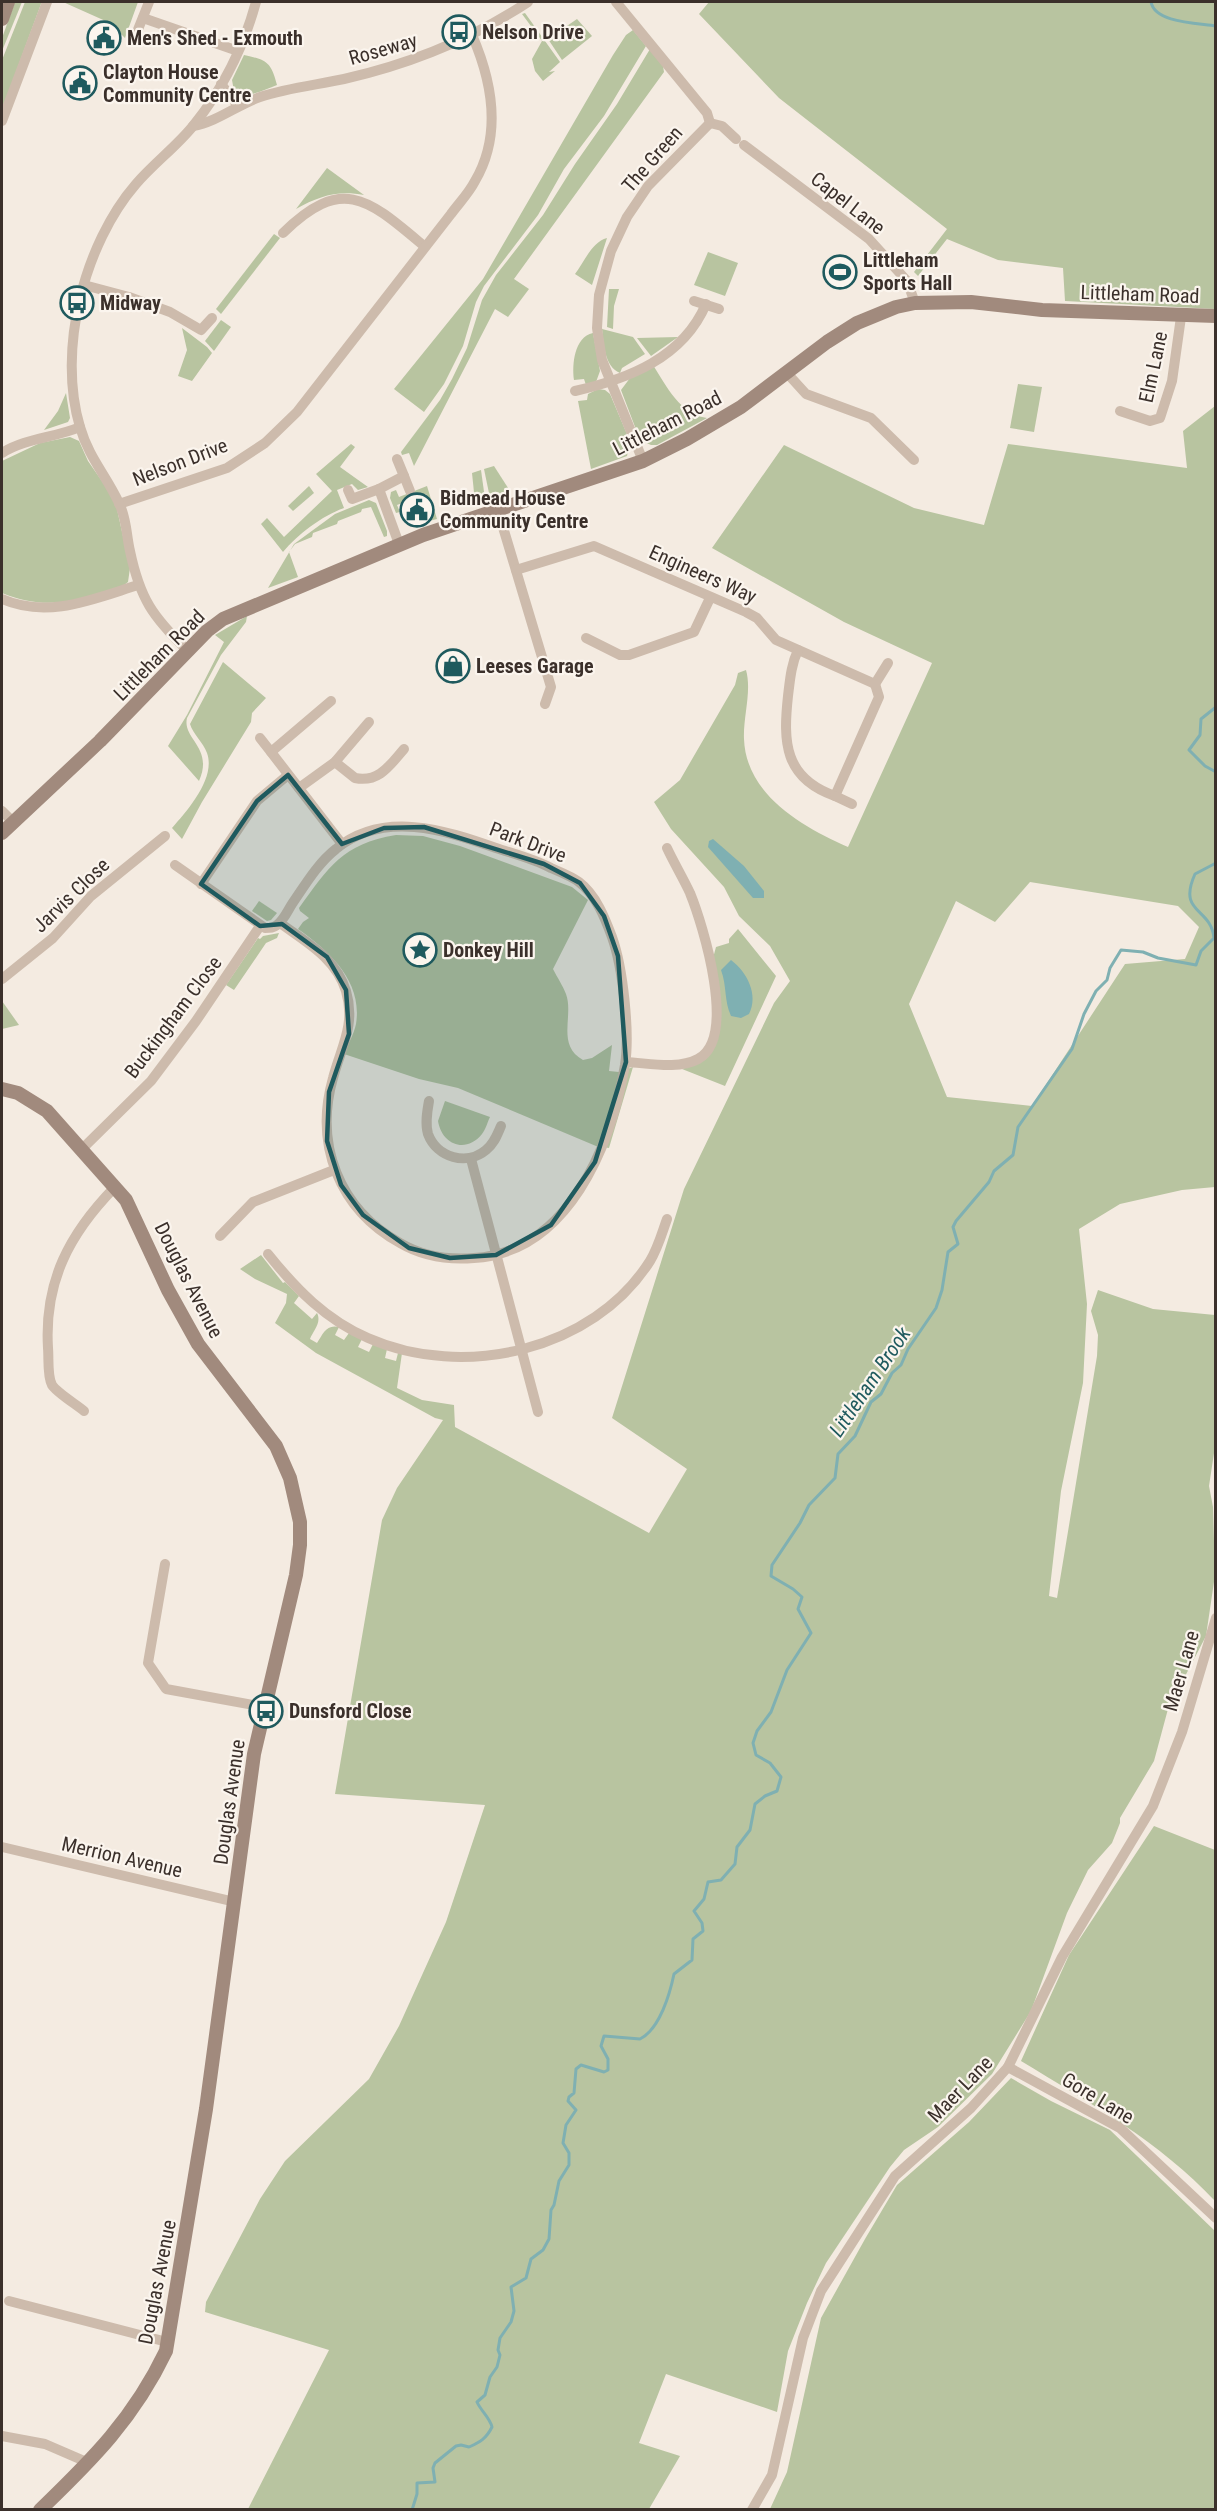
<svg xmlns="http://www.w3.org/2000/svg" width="1217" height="2511" font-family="'Roboto Condensed',sans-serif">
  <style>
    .green { fill: #b8c4a0; fill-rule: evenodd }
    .water { fill: #7fb0b2 }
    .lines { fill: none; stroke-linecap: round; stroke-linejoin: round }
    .stream { stroke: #7fb0b2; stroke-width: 3 }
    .street { stroke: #cdbbac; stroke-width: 10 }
    .secondary { stroke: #a18a7d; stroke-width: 14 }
    .marked { fill: #1f5a5e; fill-opacity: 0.2; stroke: #1f5a5e; stroke-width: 4.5; stroke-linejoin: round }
    .labels { text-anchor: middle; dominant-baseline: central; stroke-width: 4.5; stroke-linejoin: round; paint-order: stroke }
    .poi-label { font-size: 20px; font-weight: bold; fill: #3b302b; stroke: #fbf5ee; text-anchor: start }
    .street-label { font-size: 20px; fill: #3b302b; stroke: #fbf5ee }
    .water-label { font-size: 21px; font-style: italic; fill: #1f5a5e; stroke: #fbf5ee }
  </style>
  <rect width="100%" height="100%" fill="#f4ebe1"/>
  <g class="green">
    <path d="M15 2H22L2 51V38Z"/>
    <path d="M25 2H42L41 4 2 110V60Z"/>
    <path d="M63 2H138L125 38 110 23Z"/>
    <path d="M709 2H1215V309L1065 301 1063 268 998 260 947 239 918 276 914 272 947 229 779 98 699 14Z"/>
    <path d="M525 13 560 62 549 72 555 71 543 81 535 71 532 59 542 41 522 14Z"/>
    <path d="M577 19 592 36 562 60 548 39Z"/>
    <path d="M633 30 646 46 604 116 564 169 538 215 484 286 476 302 463 346 444 384 424 412 394 389 483 279 613 55 626 35Z"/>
    <path d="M650 49 663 66 664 72 514 279 529 289 508 317 495 309 414 466 409 453 402 455 401 452 440 400 452 379 467 348 482 300 496 275 543 215 575 164 617 104Z"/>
    <path d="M244 55C267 60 271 62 277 85 263 90 246 100 234 91L232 80Z"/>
    <path d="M327 168 364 195C338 190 319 196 296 209Z"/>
    <path d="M274 234 280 238 221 314 216 309Z"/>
    <path d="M607 238 592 285 575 274C584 262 592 242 607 238Z"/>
    <path d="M708 252 738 263 725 296 694 285Z"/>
    <path d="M609 289H619L614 306 613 329 607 327Z"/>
    <path d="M221 320 231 327 214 351 205 341Z"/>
    <path d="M182 328 207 347 212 353 192 381 178 376 187 350Z"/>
    <path d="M602 329 633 337 645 354 622 368 620 373C604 366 604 344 602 329Z"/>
    <path d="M593 333 600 371 596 382 586 385 584 379 574 380C572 365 574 337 593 333Z"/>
    <path d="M678 337 651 356 637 338Z"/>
    <path d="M653 365C667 387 680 414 707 418L657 445H651L640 440 621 390 630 378Z"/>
    <path d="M1018 384 1042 387 1034 432 1010 428Z"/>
    <path d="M598 389 605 390 610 394 632 446 629 447 627 456 591 469 578 401 587 400 588 394Z"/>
    <path d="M66 393 70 418 68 422 44 430 58 411Z"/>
    <path d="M1215 406V1187L1182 1190 1120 1204 1079 1229 1087 1304 1083 1383 1061 1491 1049 1596 1057 1598 1097 1356 1098 1335 1091 1311 1098 1290 1153 1309 1215 1315 1216 1440 1209 1486 1213 1507 1215 1575 1206 1636 1168 1709 1154 1761 1120 1818V1823L1112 1843 1088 1870 1067 1913 1031 2011 992 2074 938 2127 904 2150 890 2167 826 2263 807 2303 788 2351 777 2412 666 2374 639 2443 680 2456 649 2509H248L329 2350 205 2312 206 2302 260 2199 285 2161 369 2079 399 2026 446 1922 485 1805 335 1794 382 1520 397 1488 443 1420 435 1418 316 1353 275 1323 286 1303 287 1294 255 1279 240 1269 261 1255 283 1283 285 1282 299 1296 294 1303 312 1319 317 1313C322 1323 313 1331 310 1339L317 1343C323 1334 326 1324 339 1327L335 1335 344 1340 349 1333 362 1339 358 1347 369 1352 373 1344 387 1349 385 1358 396 1361 398 1353H402L397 1388 422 1400 454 1405 455 1427 649 1533 687 1469 612 1418 684 1189 774 1003 790 981 770 946 739 916 724 887 671 829 654 802 680 780 735 685 738 673 746 670C752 691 743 717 744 739 746 795 803 827 848 847L932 663 844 622 712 548 784 445 914 508 984 525 1008 444 1187 468 1183 431ZM1030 882 1178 906 1199 927 1185 959 1125 964 1032 1106 947 1097 909 1004 956 901 995 922Z"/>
    <path d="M70 437 79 441 88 461 115 500 130 568 128 582 123 586C77 600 49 612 2 593V461L40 443Z"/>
    <path d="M351 444 355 447 340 467 368 487 358 490 352 484 337 490 344 508C322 516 298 534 283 552L261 524 267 518 284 537 332 491 316 474Z"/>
    <path d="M494 466 510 491 490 498 484 469Z"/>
    <path d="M481 470 485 499 475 502 472 473Z"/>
    <path d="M309 486 314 493 293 511 288 506Z"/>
    <path d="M427 486 437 519 429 521 426 514 433 511 426 494 397 505 400 512 396 513 390 498 391 492 396 490 399 497Z"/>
    <path d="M369 500 376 503 387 531V536L384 537 371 507 362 509 361 512 338 521 337 524 313 533 312 537 295 544 289 552 298 577 268 588 294 544 335 514Z"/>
    <path d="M247 616 246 622 221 655 187 718C182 739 214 747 199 781L168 746 187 715 224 642 215 635Z"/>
    <path d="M223 662 266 698 252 713 251 722 202 802 182 839 172 828C188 810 216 778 207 753 203 742 193 734 190 724Z"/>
    <path d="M396 835 423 836 460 846 572 887 588 900 553 969C557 977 563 986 566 994 574 1016 556 1045 583 1060L592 1058 612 1045 609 1071 619 1072 633 1067 609 1148 596 1146 458 1088 419 1079 344 1054C348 1044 354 1034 356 1024 363 981 329 951 298 929L303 922 309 918 300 911 299 908C329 867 342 844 396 835Z"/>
    <path d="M259 901 277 913 271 920 267 921 252 911Z"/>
    <path d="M738 929 776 976 725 1086 682 1069C693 1065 704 1063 711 1053 726 1033 715 983 713 958L716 947 729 943V939Z"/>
    <path d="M279 933 277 938 266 943 234 990 226 985 258 938 260 939 263 936Z"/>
    <path d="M2 1001 19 1025 2 1029Z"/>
    <path d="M445 1101 490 1117C487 1123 486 1129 482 1134 466 1154 442 1145 438 1121Z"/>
    <path d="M1154 1826 1215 1850V2201C1160 2142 1090 2103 1021 2061L1069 1955Z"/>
    <path d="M1011 2078 1051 2101 1110 2130 1215 2231V2509H770L787 2472 821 2318 865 2239 897 2185 969 2122Z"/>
  </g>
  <g class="water">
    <path d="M713 839 744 866 764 891V898H753L708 847 709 841Z"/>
    <path d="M731 960C747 972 759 995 749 1014L741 1018 731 1016C724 1001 727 986 721 970Z"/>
  </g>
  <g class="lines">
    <g class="stream">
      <path d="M1151 2C1155 23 1197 23 1216 26"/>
      <path d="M1216 707 1201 719 1200 735 1189 750 1205 766 1216 772"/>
      <path d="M412 2510 417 2494V2483L435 2482 433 2468 435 2463 456 2446 461 2445 469 2447C480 2442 486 2439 492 2427 490 2418 481 2411 477 2402L485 2395 490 2377 497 2367 500 2355 498 2350 500 2338 511 2322 514 2311 511 2287 526 2278 531 2259 543 2250 549 2239 551 2210 554 2205 559 2181 569 2165V2153L563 2143 566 2125 576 2110 568 2101 569 2097 574 2093 576 2069 581 2065 604 2072 608 2070V2059L601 2046 604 2036 640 2039C660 2029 670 1993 674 1974L692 1960 693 1939 703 1931 702 1923 694 1911 704 1899 708 1882 721 1880 735 1864 737 1847 750 1830 755 1804 765 1796 777 1791 781 1777 770 1763 756 1755 753 1743 757 1731 771 1712 787 1670 811 1633 798 1609 802 1597 793 1589 771 1576 772 1565 800 1523 809 1505 835 1478 838 1454 855 1436 871 1402 881 1394 892 1373 901 1365 908 1349 936 1308 942 1290 948 1252 958 1244 953 1227 956 1221 989 1182 994 1171 1013 1155 1018 1127 1072 1049 1084 1014 1096 991 1107 980 1110 968 1121 950 1143 952 1158 958 1196 965 1201 951 1214 938C1211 907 1177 914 1195 874L1216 863"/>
    </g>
    <g class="street">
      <path d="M616 2 707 113 710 123"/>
      <path d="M143 18 238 51"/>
      <path d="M133 42 149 2"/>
      <path d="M221 84 238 106"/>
      <path d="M2 121 47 2"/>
      <path d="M710 123 722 126 736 139"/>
      <path d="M193 126C217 122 237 105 260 97 287 88 316 85 344 79 410 64 472 39 528 2"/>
      <path d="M744 145 869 239 907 281 915 303"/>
      <path d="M283 233C343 174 369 200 424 246"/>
      <path d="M84 285 129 297 170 312 201 330 212 318"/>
      <path d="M694 301 719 309"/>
      <path d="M786 372 806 394 871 418 914 460"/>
      <path d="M575 391C628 379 683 358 706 304"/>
      <path d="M1120 411 1150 421 1160 418 1172 381 1181 317"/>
      <path d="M2 453C26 438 54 438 80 427"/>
      <path d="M397 459 404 476 379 489 399 544"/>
      <path d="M643 461 602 360 597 328 599 295 611 251 627 217 648 186 710 123"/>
      <path d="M404 476 410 491"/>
      <path d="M348 490 352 499 379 489"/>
      <path d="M119 504 227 468 265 443 297 412 451 214C459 203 469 193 475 181 502 135 492 81 472 35"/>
      <path d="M495 509 502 524 551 687 545 704"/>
      <path d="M516 570 594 546 746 612 757 618 776 640 875 684 888 663"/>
      <path d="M2 599C48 619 93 599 138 585"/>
      <path d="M586 638 620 655H629L694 632 710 598"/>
      <path d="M187 650C153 617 140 599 130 551 126 534 127 519 119 503 106 475 89 458 80 427 57 350 84 244 136 184 154 163 176 147 193 126 222 90 244 46 256 2"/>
      <path d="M798 650C791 665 790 680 788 696 783 742 784 778 835 796L879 697 875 684"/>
      <path d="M331 701 271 752 342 844"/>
      <path d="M260 738 271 752"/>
      <path d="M335 762 355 778C379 783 390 765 404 749"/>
      <path d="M299 788 335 762 369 722"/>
      <path d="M835 796 852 804"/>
      <path d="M2 811 12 821"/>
      <path d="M175 865 265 928C271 928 273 928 277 925 284 920 288 910 292 904 305 885 318 863 336 849 383 810 445 830 496 848 514 854 534 859 551 868 560 872 571 876 579 882 596 895 605 918 612 937 623 968 630 1032 625 1065 611 1145 569 1252 474 1258 449 1260 422 1256 400 1243 339 1209 314 1145 333 1078 341 1047 356 1025 346 991 336 958 306 942 280 923"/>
      <path d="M201 884 257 801 288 775"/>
      <path d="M2 979 53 938 91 896 165 836"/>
      <path d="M626 1062C648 1063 678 1070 698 1059 738 1038 703 925 690 893 683 878 674 863 667 848"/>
      <path d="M429 1101C427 1112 425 1124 428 1134 437 1158 467 1166 486 1150 494 1144 497 1135 501 1126"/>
      <path d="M82 1149 151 1081 196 1021 260 926"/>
      <path d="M471 1159 538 1412"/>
      <path d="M220 1236 253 1202 334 1170"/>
      <path d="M268 1254C296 1289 326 1320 368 1338 463 1380 593 1351 650 1261 658 1248 662 1233 667 1219"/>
      <path d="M84 1411C77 1405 56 1392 52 1385 47 1376 49 1358 48 1348 44 1282 69 1234 115 1187"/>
      <path d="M165 1564 148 1663 166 1689 264 1707"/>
      <path d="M2 1847 235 1902"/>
      <path d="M1008 2067 1120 2128 1216 2218"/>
      <path d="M9 2301 167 2342"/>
      <path d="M2 2436 45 2444 89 2463"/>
      <path d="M752 2510 772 2475 803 2338 821 2291 895 2176 971 2108 1008 2067 1062 1957 1153 1806 1182 1732 1216 1618"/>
    </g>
    <g class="secondary">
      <path d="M2 19 8 2"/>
      <path d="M2 833 100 741 207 631 223 619 423 535 643 461 687 439 741 407 827 342 857 323 896 307 915 303 971 302 1042 310 1216 316"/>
      <path d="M2 1089 18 1093 47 1111 126 1200 168 1290 198 1344 276 1446 290 1478 300 1522V1545L296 1575 254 1754 206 2109 166 2351C134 2418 93 2459 40 2510"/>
    </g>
  </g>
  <path class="marked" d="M288 775 342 844 384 828 424 827 544 864 580 883 604 916 618 956 626 1062 595 1162 551 1225 496 1255 450 1258 409 1248 363 1215 341 1185 327 1141 329 1092 349 1034 346 990 327 957 282 924 260 926 201 884 257 801Z"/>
  <defs>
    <g id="bus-ring" transform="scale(1.725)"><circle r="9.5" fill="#fbf5ee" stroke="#1f5a5e" stroke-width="1.5"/><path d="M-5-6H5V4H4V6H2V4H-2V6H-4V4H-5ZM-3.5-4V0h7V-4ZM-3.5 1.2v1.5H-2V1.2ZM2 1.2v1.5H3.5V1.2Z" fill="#1f5a5e"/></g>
    <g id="civic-ring" transform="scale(1.725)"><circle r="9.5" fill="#fbf5ee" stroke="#1f5a5e" stroke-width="1.5"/><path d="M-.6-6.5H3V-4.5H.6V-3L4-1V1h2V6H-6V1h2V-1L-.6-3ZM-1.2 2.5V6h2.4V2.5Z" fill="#1f5a5e"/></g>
    <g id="stadium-ring" transform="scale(1.725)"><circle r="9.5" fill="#fbf5ee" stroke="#1f5a5e" stroke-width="1.5"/><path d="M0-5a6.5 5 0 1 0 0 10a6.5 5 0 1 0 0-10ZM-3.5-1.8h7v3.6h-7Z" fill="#1f5a5e"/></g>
    <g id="shop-ring" transform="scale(1.725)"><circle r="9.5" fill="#fbf5ee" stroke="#1f5a5e" stroke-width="1.5"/><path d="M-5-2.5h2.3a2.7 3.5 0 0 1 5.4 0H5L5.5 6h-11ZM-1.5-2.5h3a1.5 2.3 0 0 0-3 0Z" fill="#1f5a5e"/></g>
    <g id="sight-ring" transform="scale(1.725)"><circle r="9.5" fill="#fbf5ee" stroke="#1f5a5e" stroke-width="1.5"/><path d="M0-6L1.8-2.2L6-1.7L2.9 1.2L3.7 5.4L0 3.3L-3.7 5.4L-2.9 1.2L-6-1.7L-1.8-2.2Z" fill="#1f5a5e"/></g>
  </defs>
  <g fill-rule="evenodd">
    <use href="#bus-ring" x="459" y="32"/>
    <use href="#civic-ring" x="104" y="38"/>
    <use href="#civic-ring" x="80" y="83"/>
    <use href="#stadium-ring" x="840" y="272"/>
    <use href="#bus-ring" x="77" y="303"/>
    <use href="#civic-ring" x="417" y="510"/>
    <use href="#shop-ring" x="453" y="666"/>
    <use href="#sight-ring" x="420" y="950"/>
    <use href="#bus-ring" x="266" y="1711"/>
  </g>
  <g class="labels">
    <g class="poi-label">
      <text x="482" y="32">Nelson Drive</text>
      <text x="127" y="38">Men's Shed - Exmouth</text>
      <text x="103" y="72">Clayton House<tspan x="103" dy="23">Community Centre</tspan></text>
      <text x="863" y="260">Littleham<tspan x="863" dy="23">Sports Hall</tspan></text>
      <text x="100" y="303">Midway</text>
      <text x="440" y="498">Bidmead House<tspan x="440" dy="23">Community Centre</tspan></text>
      <text x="476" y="666">Leeses Garage</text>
      <text x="443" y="950">Donkey Hill</text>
      <text x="289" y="1711">Dunsford Close</text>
    </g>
    <g class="street-label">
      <text transform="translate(383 49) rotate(-16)">Roseway</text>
      <text transform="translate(652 159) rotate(-49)">The Green</text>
      <text transform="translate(848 203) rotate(38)">Capel Lane</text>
      <text transform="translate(1140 294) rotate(2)">Littleham Road</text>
      <text transform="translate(1153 367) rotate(-78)">Elm Lane</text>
      <text transform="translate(667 423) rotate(-27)">Littleham Road</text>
      <text transform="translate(180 462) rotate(-21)">Nelson Drive</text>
      <text transform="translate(703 574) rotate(24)">Engineers Way</text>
      <text transform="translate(159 655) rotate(-45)">Littleham Road</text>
      <text transform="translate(528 842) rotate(21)">Park Drive</text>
      <text transform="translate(71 895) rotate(-44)">Jarvis Close</text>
      <text transform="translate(173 1017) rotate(-53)">Buckingham Close</text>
      <text transform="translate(189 1280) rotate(63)">Douglas Avenue</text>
      <text transform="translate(1181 1671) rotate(-74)">Maer Lane</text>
      <text transform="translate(229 1802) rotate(-82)">Douglas Avenue</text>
      <text transform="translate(122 1857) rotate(13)">Merrion Avenue</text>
      <text transform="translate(960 2089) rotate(-46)">Maer Lane</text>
      <text transform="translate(1098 2098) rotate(31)">Gore Lane</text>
      <text transform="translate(157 2282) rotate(-79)">Douglas Avenue</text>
    </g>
    <g class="water-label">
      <text transform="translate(870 1382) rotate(-56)">Littleham Brook</text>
    </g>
  </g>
  <rect width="1217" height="2511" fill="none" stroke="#3b302b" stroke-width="6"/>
</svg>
